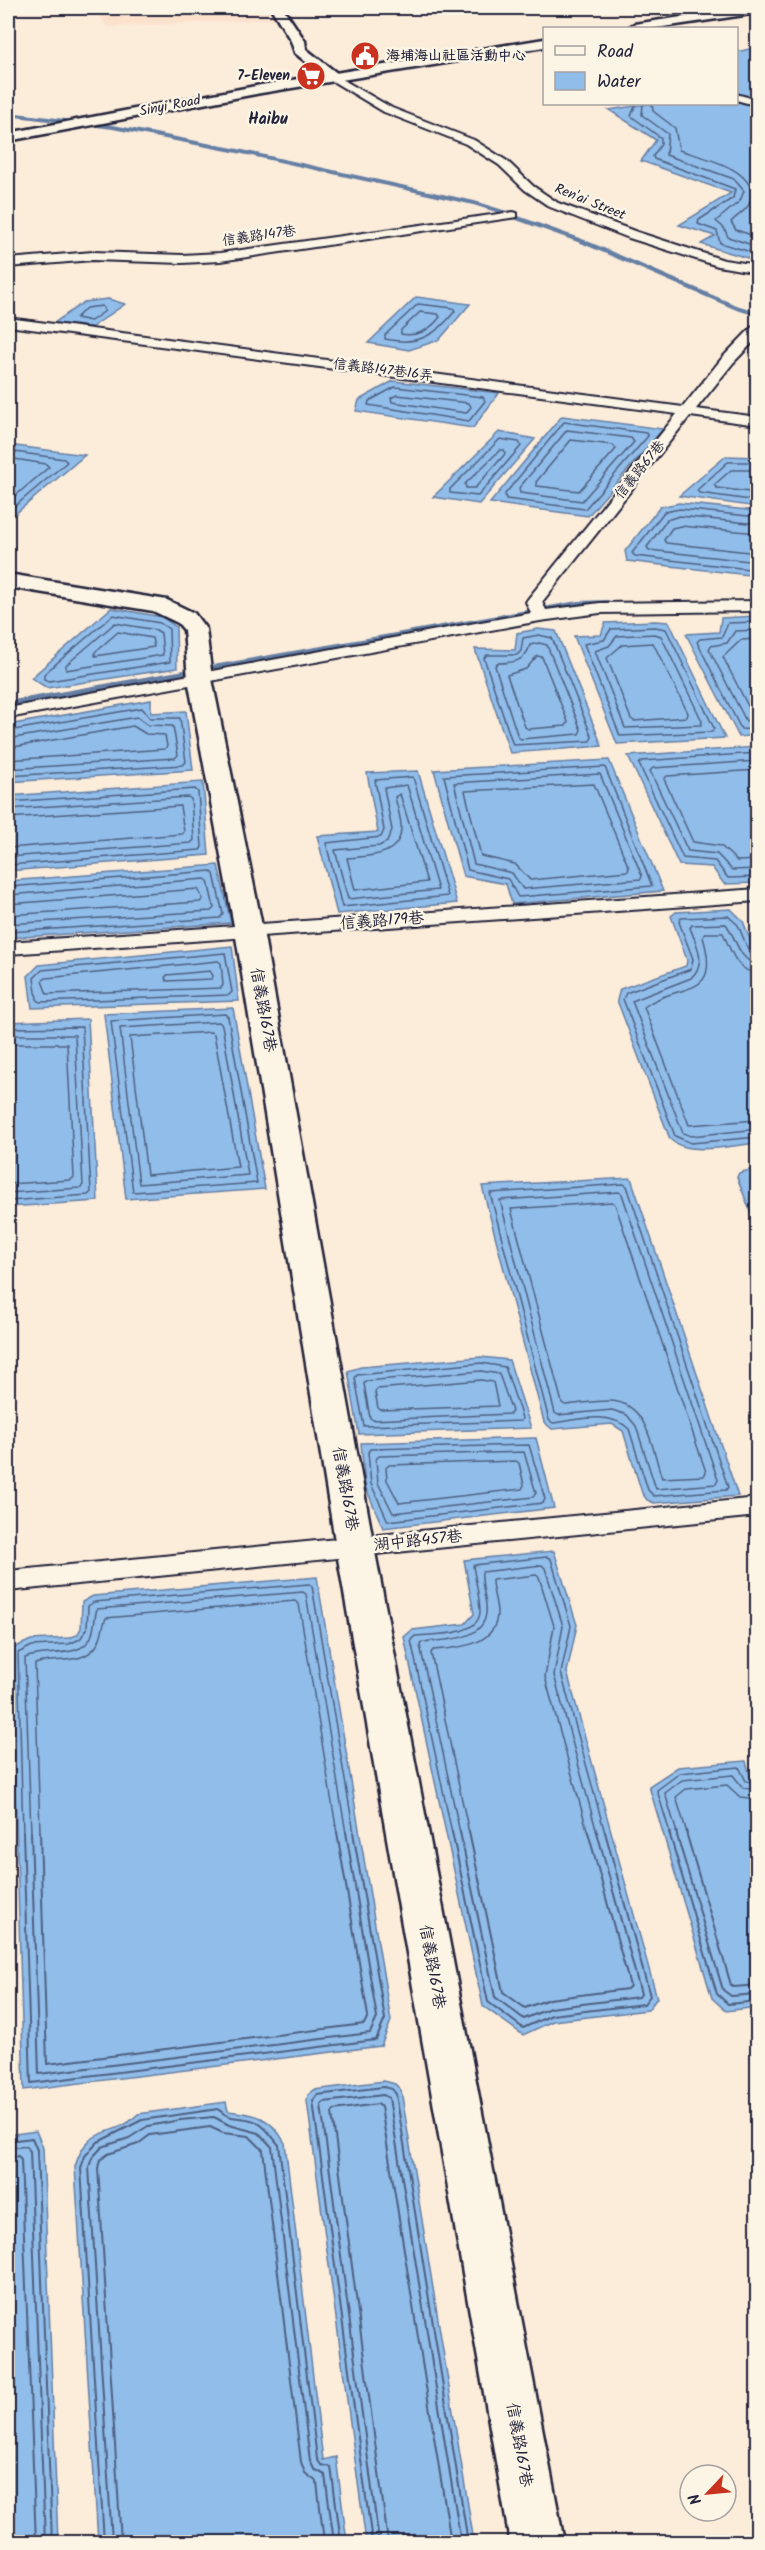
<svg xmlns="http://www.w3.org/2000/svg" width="765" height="2550" font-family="Kalam,'LXGW WenKai TC',sans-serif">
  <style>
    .built { fill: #fce2cd }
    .water { fill: #91bdea; stroke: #657fa4; stroke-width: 1.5 }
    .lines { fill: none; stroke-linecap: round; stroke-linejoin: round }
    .shore-far1 { stroke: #4e6081; stroke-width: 1.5 }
    .shore { stroke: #4e6081; stroke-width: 2 }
    .stream-far2 { stroke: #657fa4; stroke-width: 4 }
    .stream-far1 { stroke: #657fa4; stroke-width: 4.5 }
    .stream { stroke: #657fa4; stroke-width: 6 }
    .street-casing { stroke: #22223b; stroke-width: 4 }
    .secondary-casing { stroke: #22223b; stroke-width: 5 }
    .primary-casing { stroke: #22223b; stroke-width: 5 }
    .street { fill: #fcf5e5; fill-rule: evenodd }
    .secondary { fill: #fcf5e5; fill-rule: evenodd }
    .primary { fill: #fcf5e5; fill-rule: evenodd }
    .labels { text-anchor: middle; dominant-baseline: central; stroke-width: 5; stroke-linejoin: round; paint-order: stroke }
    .far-poi-label { font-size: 14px; font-weight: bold; fill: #22223b; stroke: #fcf5e5; text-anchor: start }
    .far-street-label { font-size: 14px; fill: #22223b; stroke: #fcf5e5 }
    .far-quarter-label { font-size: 16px; font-weight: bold; fill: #22223b; stroke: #fcf5e5 }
    .street-label { font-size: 16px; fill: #22223b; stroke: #fcf5e5 }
  </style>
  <rect width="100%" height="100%" fill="#fcecda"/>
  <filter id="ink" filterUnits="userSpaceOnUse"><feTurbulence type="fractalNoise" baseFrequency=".0167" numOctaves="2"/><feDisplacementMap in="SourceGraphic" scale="12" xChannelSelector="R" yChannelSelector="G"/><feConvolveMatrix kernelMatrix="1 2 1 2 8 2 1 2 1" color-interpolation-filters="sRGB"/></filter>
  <g filter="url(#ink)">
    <path class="built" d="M96 8H269L276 19 107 27Z"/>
    <g class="water">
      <path d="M757 47V261L701 244 715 236 679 225 731 193 641 161 656 140 609 110 647 104H736L737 52Z"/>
      <path d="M416 297 470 304 439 340 409 350 368 343Z"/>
      <path d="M108 299 125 304 92 327 54 323 84 302Z"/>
      <path d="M393 381 499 393 473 428 356 411 359 400Z"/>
      <path d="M562 416 663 429 588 516 490 503Z"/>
      <path d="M499 432 535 439 479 504 433 497Z"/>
      <path d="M8 445 85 455 8 520Z"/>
      <path d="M726 456 757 457V507L679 496Z"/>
      <path d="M679 503 757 511V576L627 561 625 551 660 507Z"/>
      <path d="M111 608 162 617 176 627 177 668 47 688 31 678Z"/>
      <path d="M757 616V735L739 737 686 634 719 632 721 618Z"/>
      <path d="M655 621 669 622 725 738 617 744 574 636 601 635 605 623Z"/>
      <path d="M538 629 556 631 602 746 510 753 475 649 515 650 517 633Z"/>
      <path d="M151 700V713L186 711 193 770 8 782V725Z"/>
      <path d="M757 747V883L724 884 712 867 679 865 628 756Z"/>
      <path d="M609 760 663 891 512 904 506 884 463 876 434 770Z"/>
      <path d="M418 771 457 903 337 914 317 836 378 832 367 773Z"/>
      <path d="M203 782 209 855 8 871V796Z"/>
      <path d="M218 865 231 923 8 938V881Z"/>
      <path d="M731 909 743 921 757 958V1143C733 1145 688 1157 670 1139L617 1000 620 989 686 966 687 960 671 916 676 912Z"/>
      <path d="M232 946 239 1001 32 1008 28 976 39 965Z"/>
      <path d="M233 1008 265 1189 126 1199 104 1014Z"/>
      <path d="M88 1019 98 1201 8 1207V1022Z"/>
      <path d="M757 1168H758L757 1229 737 1177 739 1173Z"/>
      <path d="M631 1178 738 1496 654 1503 647 1500 642 1493 623 1431 612 1424 552 1429 544 1422 482 1186Z"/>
      <path d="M481 1357 509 1360 531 1428 359 1434 348 1371 361 1367Z"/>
      <path d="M536 1438 554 1508 383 1528 365 1486 361 1443Z"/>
      <path d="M554 1551 577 1625 567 1672 657 1998 648 2010 553 2021 523 2035 483 2006 404 1637 412 1630 465 1624 474 1614 464 1560Z"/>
      <path d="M317 1577 391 2021 381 2046 24 2090 11 1649 31 1640 69 1638 77 1635 81 1628 82 1602 93 1596Z"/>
      <path d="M746 1761 750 1776 758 1777 757 2007 726 2011 712 1998 649 1786 678 1767Z"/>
      <path d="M384 2081 395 2084 401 2090 474 2542H366L307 2101 308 2095 314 2090Z"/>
      <path d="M226 2102 228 2111C256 2114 270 2116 285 2143L323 2460 336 2457 347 2542H98L75 2167C87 2122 114 2140 138 2114Z"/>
      <path d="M36 2131 43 2148 58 2542H8V2135Z"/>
    </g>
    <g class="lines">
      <g class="shore-far1">
        <path d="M636 104 631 116 661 138V144L653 156 654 159 735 189 733 198 699 220 698 224 717 231 720 243 758 254"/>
        <path d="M643 104 642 115 668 134 666 155 734 179 744 191 740 201 716 221 724 228 728 237 758 247"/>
        <path d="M652 104 653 111 675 128 679 150C701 157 761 169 750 202 747 211 737 215 731 222L736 230 758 237"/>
        <path d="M418 304 453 308 455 311C436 336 417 346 385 339V335Z"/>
        <path d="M102 306 105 311 91 321 76 318 86 308Z"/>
        <path d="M420 312 438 314 440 317C430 330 417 337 401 334V330Z"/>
        <path d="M395 387 483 397 485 401 469 421 368 405 369 401Z"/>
        <path d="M397 395 469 403 471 407 466 413 392 402 391 398Z"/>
        <path d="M564 422 646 433 648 436 585 509 506 499 505 494Z"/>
        <path d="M567 430 631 438 634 442 582 501 520 493 519 488Z"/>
        <path d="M500 439 519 442 521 446 478 496 450 493V489Z"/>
        <path d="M571 440 613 445 616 449 579 491 537 486 536 482Z"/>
        <path d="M500 450H504L505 454 475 488H466L465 484Z"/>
        <path d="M8 451 64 459 67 462 8 512"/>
        <path d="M8 458 46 464 49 467 8 502"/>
        <path d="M758 462H728L697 490 699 493 758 501"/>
        <path d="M758 470H731L714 485 717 488 758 493"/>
        <path d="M758 517 680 509 664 512 632 553 635 556 758 570"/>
        <path d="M758 524 679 516 667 520 647 547 649 550 758 562"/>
        <path d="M758 533 681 526 672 528 664 540 666 543 758 553"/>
        <path d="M113 615 160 623 169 629 170 662 49 681 44 679V674Z"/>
        <path d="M758 622 728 623 722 637 700 639 697 642 741 729 758 730"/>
        <path d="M115 623 156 630 161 633 163 655 66 670V665Z"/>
        <path d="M655 627 666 629 714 728 712 732 620 736 584 644 604 640 611 629Z"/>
        <path d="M758 630 735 631 727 643 711 646 709 649 746 721 758 722"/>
        <path d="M118 632 152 638 154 647 95 656V652Z"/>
        <path d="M655 634 661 636 702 721 701 725 625 728 595 651 609 646 617 636Z"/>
        <path d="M539 635 552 638 592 737 590 741 513 745 484 658 487 655H517L521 651 523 638Z"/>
        <path d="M758 639 741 640 723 657 751 712 758 713"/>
        <path d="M539 643 547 645 581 730 579 734 521 739 518 737 495 666 497 663C513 663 525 662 530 645Z"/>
        <path d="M653 643 688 713 687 717 634 721 631 719 607 658 622 645Z"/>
        <path d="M537 656 542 657 568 722 566 726 528 729 525 727 507 675 526 669Z"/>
        <path d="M8 731 142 708 150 718H180L186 762 183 765 8 776"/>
        <path d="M8 739 137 717 148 725 173 726 178 755 175 758 8 769"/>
        <path d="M8 748 133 726 146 734 165 735 167 746 165 749 8 760"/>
        <path d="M758 753 642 761 639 764 683 858 715 861 728 878 758 877"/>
        <path d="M758 761 653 768 650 771 688 851 717 854 732 870 758 869"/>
        <path d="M605 767 652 886 518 897 508 879 468 870 444 776Z"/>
        <path d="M758 770 667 776 664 779 693 842 721 846 737 861 758 860"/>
        <path d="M600 774 642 876 641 879 523 889 512 873 474 864 454 783Z"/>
        <path d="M413 777 448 896 342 907 326 843 381 837 384 830 375 780Z"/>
        <path d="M594 784 629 868 628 871 530 880 515 864 481 856 465 791Z"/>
        <path d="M407 785 438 890 348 899 335 850 379 846 387 842 392 830 384 788Z"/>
        <path d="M400 794 427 882 355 890 347 858C367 856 399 857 401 830 402 820 397 807 395 797Z"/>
        <path d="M8 802 195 789 198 792 202 847 200 850 8 865"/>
        <path d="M8 809 188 797 191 799 194 840 191 843 8 857"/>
        <path d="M8 818 180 806 184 832 182 834 8 848"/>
        <path d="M8 887 211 871 214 874 223 914 220 918 8 932"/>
        <path d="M8 895 205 879 208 881 214 908 211 911 8 924"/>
        <path d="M8 904 198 889 203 899 200 902 8 915"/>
        <path d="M225 953 232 992 229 995 40 1002 37 999 34 978 42 970Z"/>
        <path d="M758 957 750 954 738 925 728 916 681 918 679 922 693 959 691 969 626 993 623 999 675 1136 691 1143 758 1137"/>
        <path d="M218 961 221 963 223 985 221 988 47 994 42 981 46 978Z"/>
        <path d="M758 965C738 960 737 939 726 924L692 925 690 928C697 945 707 963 691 978L632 1001 683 1133 691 1136 758 1129"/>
        <path d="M210 971 213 976 211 979 167 981 165 978 167 975Z"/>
        <path d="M758 974C735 970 732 952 723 933H705L703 937C722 1002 679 981 644 1007L689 1125 758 1120"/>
        <path d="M225 1014 228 1017 257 1183 133 1192 111 1021Z"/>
        <path d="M219 1022 222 1025 248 1175 139 1184 120 1028Z"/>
        <path d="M8 1028 82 1027 91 1192 88 1195 8 1201"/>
        <path d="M211 1032 214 1034 238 1167 147 1175 130 1037Z"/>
        <path d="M8 1035H75L83 1185 80 1188 8 1193"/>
        <path d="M8 1044H67L74 1177 71 1180 8 1184"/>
        <path d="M624 1184 627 1186 728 1487 726 1490 654 1496 648 1490 629 1429C609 1410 577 1420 553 1423L549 1420 490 1193Z"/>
        <path d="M619 1192 622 1194 718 1480 716 1484 656 1489 636 1426 627 1415 612 1410 558 1415 555 1413 500 1200Z"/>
        <path d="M612 1202 615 1204 706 1472 704 1476 662 1478C652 1450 649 1404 612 1401 597 1400 580 1404 565 1405L562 1403 511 1209Z"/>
        <path d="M481 1363 505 1367 522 1418 521 1421 364 1426 355 1378 357 1375Z"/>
        <path d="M481 1371 499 1374 512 1411 510 1414 373 1420 370 1418 364 1384 366 1381Z"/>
        <path d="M481 1380 493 1382 498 1406 381 1410 378 1408 375 1392 377 1389Z"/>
        <path d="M529 1445 545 1499 543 1503 388 1521 371 1484 368 1452 370 1449Z"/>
        <path d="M524 1452 536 1493 533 1497 393 1513 378 1483 376 1459 379 1456Z"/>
        <path d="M516 1461 519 1463 524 1485 522 1489 399 1503 387 1480 386 1468 389 1465Z"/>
        <path d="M23 1833 18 1653 32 1646 69 1644 80 1639 87 1629 88 1606 94 1602 309 1584 312 1586 354 1833"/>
        <path d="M31 1833 25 1658C44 1649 80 1660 91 1637 95 1628 94 1618 97 1609L303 1592 306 1594 346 1833"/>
        <path d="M40 1833 35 1664C55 1657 83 1666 97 1645 102 1637 102 1627 106 1618L295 1601 299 1604 337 1833"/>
        <path d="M452 1833 411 1640 415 1636C432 1634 479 1637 480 1612 480 1597 475 1580 473 1565L547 1557 551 1559 571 1626 561 1673 605 1833"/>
        <path d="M460 1833 420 1645 422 1642C447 1640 490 1641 486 1605 485 1594 481 1584 482 1572L542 1565 545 1568 563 1626 554 1675 597 1833"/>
        <path d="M469 1833 431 1653 433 1650C457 1648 497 1646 497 1613 497 1602 492 1591 492 1580L536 1575 539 1577 554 1626 545 1677 588 1833"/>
        <path d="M670 1833 657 1790 680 1773 739 1767 746 1781 758 1782"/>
        <path d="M677 1833 665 1793 682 1780 733 1775 743 1788 758 1790"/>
        <path d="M687 1833 676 1797 686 1789 727 1785 740 1797 758 1799"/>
      </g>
      <g class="shore">
        <path d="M23 1832 31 2083 376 2040 385 2019 353 1832"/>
        <path d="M31 1832 39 2074 370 2033 377 2018 346 1832"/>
        <path d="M40 1832 47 2064 364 2024 368 2016 337 1832"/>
        <path d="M452 1832 488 2002 523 2028 552 2015 644 2004 650 1996 605 1832"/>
        <path d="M460 1832 495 1997 524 2019 550 2008 639 1997 641 1994 597 1832"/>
        <path d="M469 1832 503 1992 525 2008 549 1999 627 1989 630 1986 588 1832"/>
        <path d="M669 1832 717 1994 728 2004 758 2001"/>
        <path d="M676 1832 723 1990 731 1996 758 1994"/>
        <path d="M686 1832 731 1985 734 1987 758 1985"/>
        <path d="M8 2141 32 2138 37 2150 52 2542"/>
        <path d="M8 2148 26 2146 30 2151 45 2542"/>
        <path d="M8 2157 18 2156 21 2159 36 2542"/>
        <path d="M104 2542 81 2168 85 2156 98 2142 142 2120 218 2109C231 2122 239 2115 254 2121 265 2125 272 2137 279 2145L317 2459 321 2465 331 2467 341 2542"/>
        <path d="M112 2542 89 2167 92 2158 102 2147 129 2138 148 2126 180 2120 214 2117 229 2125 259 2133 272 2147 310 2461 314 2469 325 2475 334 2542"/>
        <path d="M121 2542 98 2168 100 2160 108 2154 138 2144 150 2135 210 2127 223 2133 249 2136 263 2150 301 2462 305 2473 317 2482 324 2542"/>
        <path d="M372 2542 313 2101 317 2095 383 2087 392 2089 396 2094 468 2542"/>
        <path d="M379 2542 321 2105 324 2102 383 2095 389 2098 461 2542"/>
        <path d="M388 2542 332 2113 334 2110 378 2104 381 2107 451 2542"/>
      </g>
      <path class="stream-far2" d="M8 114 113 127 238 151 474 203 506 213"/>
      <path class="stream-far1" d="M501 212 584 242 735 307 758 314"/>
      <path class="stream" d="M8 704 578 604 607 603"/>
      <g class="street-casing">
        <g id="street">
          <path d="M333 74 392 108 474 140 507 161 533 186 558 203 637 232 724 260 758 265V273L718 266 629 238 550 207 525 190 499 165 466 144 384 112 329 79 328 77Z"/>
          <path d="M736 94 758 100V106L736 100Z"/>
          <path d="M513 212 517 213V217L220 261 182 263 93 260 8 267V259L93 252 182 255 220 253Z"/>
          <path d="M8 318 683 407 723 357 753 326 758 325V337L733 363 696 409 758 417V425L690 416 542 602 546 610 600 603 758 601V611L600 613 540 621 8 718V708L531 613 526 602 528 599 677 414 8 326Z"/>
          <path d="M758 889V901L8 954V942Z"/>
          <path d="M758 1498V1516L8 1591V1571Z"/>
        </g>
      </g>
      <g class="secondary-casing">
        <g id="secondary">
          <path d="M271 8H283L305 41 306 49 338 74 340 77 338 80H328L295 53 291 41Z"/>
          <path d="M8 574 167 600 194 613 206 629 212 679 263 931 374 1547 564 2542H510L336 1547 235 931 188 679 184 630 178 623 153 611 8 587Z"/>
        </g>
      </g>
      <g class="primary-casing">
        <g id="primary">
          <path d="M743 8H758V13L656 28H628L634 24Z"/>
          <path d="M544 39V47L261 93 8 141V133L261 85Z"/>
        </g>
      </g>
      <use href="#street" class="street"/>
      <use href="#secondary" class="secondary"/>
      <use href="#primary" class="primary"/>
    </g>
  </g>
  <defs>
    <g id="civic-disc" transform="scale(1.5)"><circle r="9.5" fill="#c8321e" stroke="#fcf5e5"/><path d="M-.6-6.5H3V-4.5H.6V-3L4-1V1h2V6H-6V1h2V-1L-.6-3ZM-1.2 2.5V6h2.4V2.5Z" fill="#fff"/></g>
    <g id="supermarket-disc" transform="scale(1.5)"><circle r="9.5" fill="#c8321e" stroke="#fcf5e5"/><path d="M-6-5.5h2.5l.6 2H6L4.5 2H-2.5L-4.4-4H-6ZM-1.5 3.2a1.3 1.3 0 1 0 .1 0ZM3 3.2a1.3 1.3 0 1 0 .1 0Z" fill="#fff"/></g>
  </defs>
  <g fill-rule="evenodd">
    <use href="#civic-disc" x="365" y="56"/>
    <use href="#supermarket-disc" x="311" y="76"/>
  </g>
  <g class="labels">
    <g class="far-poi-label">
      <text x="386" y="56">海埔海山社區活動中心</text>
      <text x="290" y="76" text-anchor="end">7-Eleven</text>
    </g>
    <g class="far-street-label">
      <text transform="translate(170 106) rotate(-11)">Sinyi Road</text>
      <text transform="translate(590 202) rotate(22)">Ren'ai Street</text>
      <text transform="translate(259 236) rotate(-8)">信義路147巷</text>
      <text transform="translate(383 370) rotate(7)">信義路147巷16弄</text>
      <text transform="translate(640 470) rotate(-51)">信義路67巷</text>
    </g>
    <g class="far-quarter-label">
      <text x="268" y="119">Haibu</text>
    </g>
    <g class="street-label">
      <text transform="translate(382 921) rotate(-4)">信義路179巷</text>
      <text transform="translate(263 1010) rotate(80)">信義路167巷</text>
      <text transform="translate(345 1489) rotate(80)">信義路167巷</text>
      <text transform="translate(418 1541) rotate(-6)">湖中路457巷</text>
      <text transform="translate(432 1967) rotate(80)">信義路167巷</text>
      <text transform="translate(519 2445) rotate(80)">信義路167巷</text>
    </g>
  </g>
  <rect width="765" height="2550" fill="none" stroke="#fcf5e5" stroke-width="30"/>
  <rect x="15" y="15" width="735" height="2520" fill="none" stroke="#22223b" stroke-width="2" filter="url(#ink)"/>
  <rect x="543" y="27" width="195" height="78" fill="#fcf5e5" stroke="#a5a1a1" stroke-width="1.5"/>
  <rect x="555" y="46" width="30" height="9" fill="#fcf5e5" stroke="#a5a1a1" stroke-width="1.5"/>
  <text x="597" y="57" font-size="18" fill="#22223b">Road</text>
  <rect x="555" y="72" width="30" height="18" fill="#91bdea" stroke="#a5a1a1" stroke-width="1.5"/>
  <text x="597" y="87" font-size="18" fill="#22223b">Water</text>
  <g transform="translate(708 2493) rotate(244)"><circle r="28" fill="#fcf5e5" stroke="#a5a1a1" stroke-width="1.5"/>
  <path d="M0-4.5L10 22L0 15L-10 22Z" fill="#c8321e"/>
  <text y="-9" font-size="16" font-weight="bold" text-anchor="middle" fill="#22223b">N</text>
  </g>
</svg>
